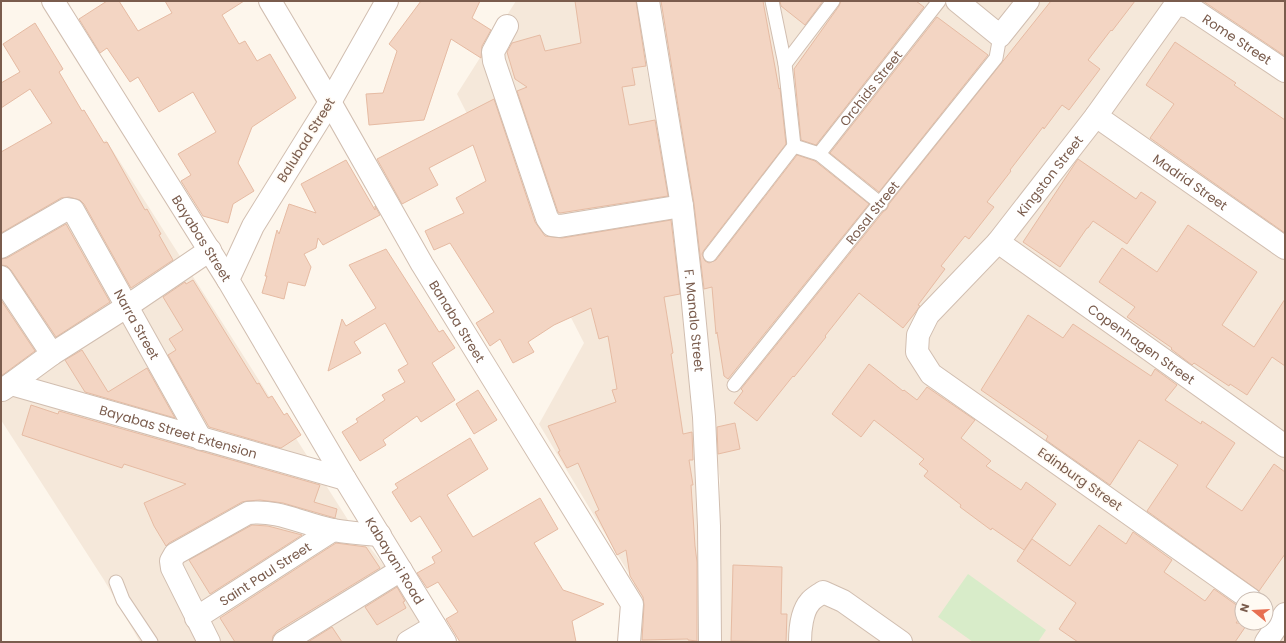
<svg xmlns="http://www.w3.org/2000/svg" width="1286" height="643" font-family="Poppins,sans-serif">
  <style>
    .residential { fill: #f5e8da; fill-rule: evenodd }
    .pitch { fill: #d8ecc9 }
    .building { fill: #f3d5c3; stroke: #e6bba3 }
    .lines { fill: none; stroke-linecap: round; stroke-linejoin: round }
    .service-casing { stroke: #d1beb0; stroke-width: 15 }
    .minor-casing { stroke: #d1beb0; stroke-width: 24 }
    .tertiary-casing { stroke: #d1beb0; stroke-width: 24 }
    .service { stroke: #fff; stroke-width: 13 }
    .minor { stroke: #fff; stroke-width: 22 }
    .tertiary { stroke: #fff; stroke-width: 22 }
    .labels { text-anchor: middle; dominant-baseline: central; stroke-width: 3; stroke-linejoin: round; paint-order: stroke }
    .street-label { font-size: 13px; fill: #7a5c4d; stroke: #fffaf3 }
  </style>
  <rect width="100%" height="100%" fill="#fdf6ec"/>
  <g class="residential">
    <path d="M516 1H634L671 198 703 465 705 642H632L634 582 539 424 584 343 457 94Z"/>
    <path d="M643 1H1285V642H714V598L720 480 672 157ZM1242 599H1266V623H1242Z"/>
    <path d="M106 140 348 520 426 618 443 642H140L104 580 1 420V205Z"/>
  </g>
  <path class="pitch" d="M968 574 1046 630 1038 642H973L938 617Z"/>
  <g class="building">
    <path d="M107 1H119L138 31 172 13 165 1H244L222 15 239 44 245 41 257 61 270 54 296 98 252 127 238 163 254 191 233 204 228 223 203 216 181 181 191 175 178 154 216 132 193 92 159 112 138 77 130 82 107 48 100 53 79 19Z"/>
    <path d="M421 1H480L472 18 491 30 482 46 481 58 451 39 424 120 369 125 366 94 383 93 397 51 389 44Z"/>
    <path d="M575 1H636L646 66 632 68 635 85 622 87 629 125 655 120 668 196 560 213 558 212 517 91 527 87 515 79 507 52 512 43 540 35 545 51 581 43Z"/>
    <path d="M661 1H763L779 89 780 88 786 144 704 250 702 254 705 261 709 263 716 260 797 155 815 161 869 204 728 379 724 376 717 332 716 334 712 287 704 289 694 204Z"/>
    <path d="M780 1H823L805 25 781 6Z"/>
    <path d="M841 1H916L924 7 816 145 801 140 794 69 839 6Z"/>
    <path d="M1051 1H1135L1112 31 1111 30 1088 60 1100 69 1069 110 1062 105 1044 129 1043 127 1010 170 1011 171 987 202 994 207 969 239 965 236 941 266 945 269 918 305 920 306 915 313 903 328 859 293 825 336 826 337 794 377 793 376 757 421 734 403 743 391 741 389 883 212 887 209 889 204Z"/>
    <path d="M1203 1H1285V56Z"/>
    <path d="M937 17 988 55 879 192 830 153Z"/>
    <path d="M35 23 63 69 59 72 82 111 84 110 104 143 107 142 145 210 147 209 161 234 159 235 173 260 131 288 84 204 80 200 69 197 61 198 1 233V152L52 123 30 89 1 108V83L20 72 3 44Z"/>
    <path d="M1175 42 1236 83 1234 85 1285 120V233L1150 138 1174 104 1146 85Z"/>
    <path d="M494 99 535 222 545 236 562 238 671 220 680 294 664 297 673 353 671 354 683 434 692 432 693 460H689L693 485H691L695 546 697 562V641L688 640V639L642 640 644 605 643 597 630 576 626 550 617 555 595 512 599 510 578 463 567 468 558 452 560 451 548 426 616 402 612 390 617 389 608 336 599 339 591 308 554 325 528 342 534 352 513 363 500 339 490 346 476 323 494 312 450 243 434 250 425 231 464 213 456 198 486 181 473 145 429 168 438 185 402 204 377 159Z"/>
    <path d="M1078 159 1136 199 1141 192 1156 202 1127 244 1093 221 1088 228H1087L1060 267 1023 242Z"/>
    <path d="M346 160 375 210V206L380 215 323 245 318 238 316 248 304 254 311 267 305 286 288 282 284 299 262 293 267 276H265L277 230 279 234 289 204 316 213 301 184Z"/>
    <path d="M66 224 110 302 56 337 11 270 7 266 1 265V259L7 258Z"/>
    <path d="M1188 225 1257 272 1222 325 1254 347 1285 299V366L1272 357 1247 395 1230 384 1229 386 1194 363 1192 365 1171 349 1172 348 1127 317 1135 307 1099 282 1122 248 1157 272Z"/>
    <path d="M386 249 439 332 443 330 455 348 432 363 455 400 421 422 417 416 383 440 386 445 360 461 342 432 358 422 356 419 385 400 382 395 405 382 398 370 408 364 385 323 354 342 361 353 328 371 342 319 346 326 376 308 349 265Z"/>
    <path d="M193 280 257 384 259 383 268 398 272 396 284 415 287 413 301 435 281 448 209 427 168 355 176 350 169 339 183 330 163 297 185 282 186 284Z"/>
    <path d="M1 300 35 351 1 376Z"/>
    <path d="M1028 315 1063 338 1073 324 1151 376 1155 369 1177 385 1165 400 1201 424 1202 421 1235 443 1206 487 1242 511 1274 464 1285 472V554L1259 591 1147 511 1178 465 1139 440 1110 485 1046 440 1048 436 981 390Z"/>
    <path d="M82 350 108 392 147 368 175 418 85 392 65 360Z"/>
    <path d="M869 364 903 391 904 390 917 400 927 387 975 420 961 438 991 461 986 466 1021 490 1026 482 1056 504 1024 550 992 528 991 530 960 507 961 505 924 476 928 471 919 464 924 459 874 420 861 437 832 414Z"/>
    <path d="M478 390 497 420 474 434 456 404Z"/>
    <path d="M31 405 58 414 59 411 320 485 314 502 337 509 335 518 283 503 260 500 247 501 242 502 169 543 166 546 154 526 144 503 186 484 124 464 122 468 22 435Z"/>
    <path d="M735 423 740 449 718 454 717 427Z"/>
    <path d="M470 438 488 469 447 495 473 537 540 498 558 529 534 543 563 590 604 604 572 621 576 642H460L446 619 458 612 438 582 427 588 417 573 435 563 432 557 442 551 420 516 411 522 392 492 398 488 395 484Z"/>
    <path d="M252 525 268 526 302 535 210 594 189 560Z"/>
    <path d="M1099 525 1126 544 1133 532 1172 560 1164 572 1205 601 1214 589 1242 609V615L1236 623H1248L1235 642H1078L1059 629 1076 603 1017 561 1032 539 1070 566Z"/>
    <path d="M336 543 366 547 380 568 277 631 273 636 272 642H235L220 618Z"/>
    <path d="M733 565 782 567 781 614H787L786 642 731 641Z"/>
    <path d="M397 587 405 601 403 602 406 608 377 625 365 607Z"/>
    <path d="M332 627 342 642H308Z"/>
  </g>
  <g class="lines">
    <g class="service-casing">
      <g id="service">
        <path d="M772 1 785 64 794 146"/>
        <path d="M785 64 833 1"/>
        <path id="s1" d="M794 146 819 154 939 1"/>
        <path d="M819 154 881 204"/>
        <path d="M710 255 794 146"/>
        <path id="s2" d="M734 385 996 58 1000 36"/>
        <path d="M116 582 123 600 151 642"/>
      </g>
    </g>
    <g class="minor-casing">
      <g id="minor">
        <path id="s3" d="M53 1 228 280"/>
        <path id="s4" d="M270 1 330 102 422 264 632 604 629 642"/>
        <path id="s5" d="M648 1 682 206 692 293 704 417 709 526 710 642"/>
        <path d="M957 1 1000 36 1028 1"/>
        <path d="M507 26 493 52 494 61 547 218 552 225 560 226 682 206"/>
        <path id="s6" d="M1096 116 1285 248"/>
        <path id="s7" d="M998 242 1285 446"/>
        <path id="s8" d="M1 247 67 209 73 210 201 439"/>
        <path d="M1 277 52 354"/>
        <path id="s9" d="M11 384 345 479"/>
        <path d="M2 390 11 384 52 354 126 307 210 250"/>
        <path id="s10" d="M1250 599 931 374 917 352 918 335 928 315 998 242 1096 116 1174 7 1180 5 1189 7 1285 71"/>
        <path id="s11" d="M196 618 333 530"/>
        <path d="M209 642 172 568 171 561 175 554 248 513C278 509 305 525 333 530 349 533 365 534 380 535"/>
        <path d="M284 642 401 570"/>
        <path d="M408 642 435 626"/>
        <path d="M800 642C800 630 802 611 810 602 813 598 819 595 823 592L843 601 901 642"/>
        <path d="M1266 642 1285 614"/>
      </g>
    </g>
    <g class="tertiary-casing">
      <g id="tertiary">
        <path id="s12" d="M387 1 330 102 253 226 228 280 345 479 445 642"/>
      </g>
    </g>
    <use href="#service" class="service"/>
    <use href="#minor" class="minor"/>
    <use href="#tertiary" class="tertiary"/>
  </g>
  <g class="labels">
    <g class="street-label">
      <text stroke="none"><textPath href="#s10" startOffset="924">Rome Street</textPath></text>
      <text stroke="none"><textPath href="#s1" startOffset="110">Orchids Street</textPath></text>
      <text transform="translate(306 140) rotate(-58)">Balubad Street</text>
      <text stroke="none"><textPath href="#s10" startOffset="641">Kingston Street</textPath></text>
      <text stroke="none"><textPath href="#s6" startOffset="115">Madrid Street</textPath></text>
      <text stroke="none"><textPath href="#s2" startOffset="221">Rosal Street</textPath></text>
      <text stroke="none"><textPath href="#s3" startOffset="280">Bayabas Street</textPath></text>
      <text stroke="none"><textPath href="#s5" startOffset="323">F. Manalo Street</textPath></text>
      <text stroke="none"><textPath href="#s4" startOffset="371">Banaba Street</textPath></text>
      <text stroke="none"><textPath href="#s8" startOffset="213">Narra Street</textPath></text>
      <text stroke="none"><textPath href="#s7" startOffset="176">Copenhagen Street</textPath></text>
      <text stroke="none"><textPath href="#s9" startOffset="174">Bayabas Street Extension</textPath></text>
      <text transform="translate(1080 479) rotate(35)">Edinburg Street</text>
      <text stroke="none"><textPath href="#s12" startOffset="648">Kabayani Road</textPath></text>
      <text stroke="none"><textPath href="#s11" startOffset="82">Saint Paul Street</textPath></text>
    </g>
  </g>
  <rect width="1286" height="643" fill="none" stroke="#7a5c4d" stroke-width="4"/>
  <g transform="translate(1254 611) rotate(288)"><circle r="19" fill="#fffaf3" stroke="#cabbb1"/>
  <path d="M0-3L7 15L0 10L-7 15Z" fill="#e76f51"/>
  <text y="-6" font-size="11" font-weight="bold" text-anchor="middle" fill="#7a5c4d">N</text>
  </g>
</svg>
